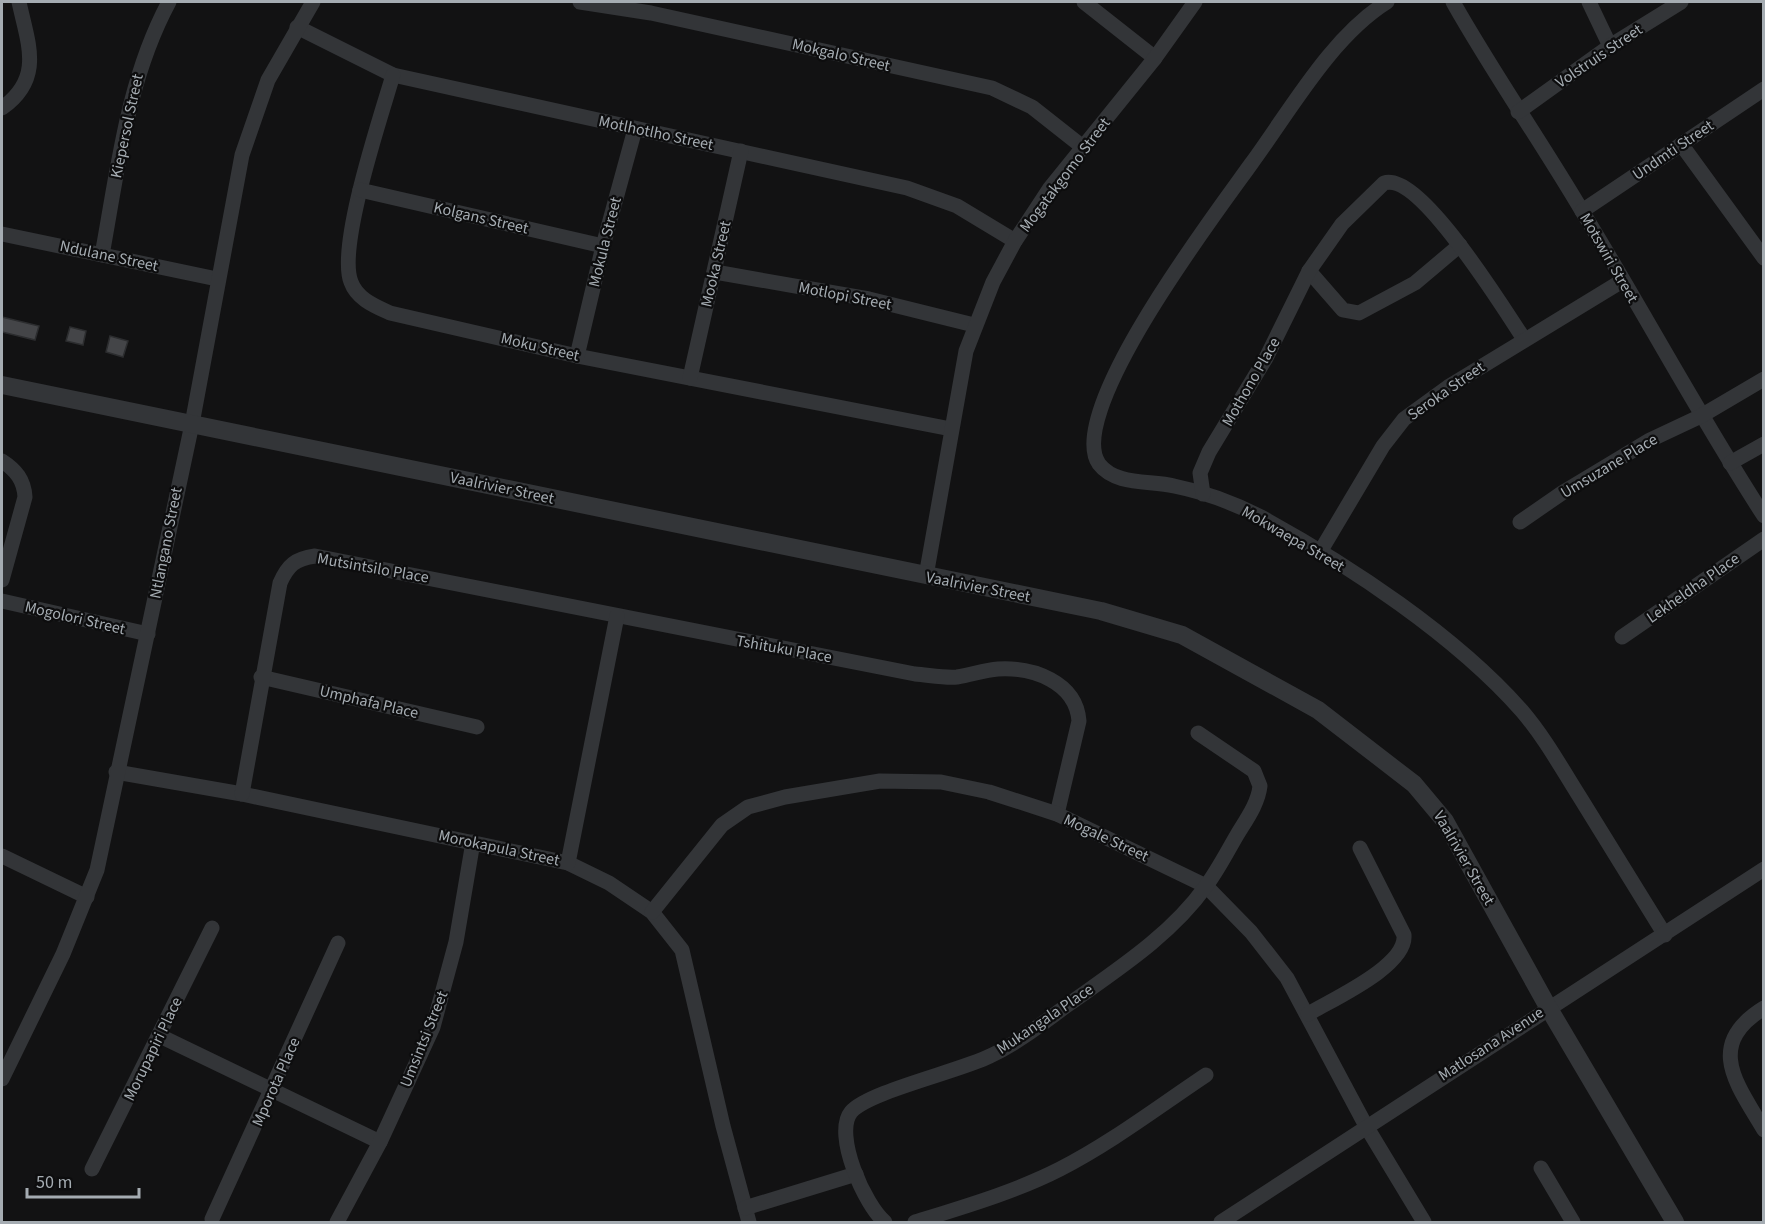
<svg xmlns="http://www.w3.org/2000/svg" width="1765" height="1224" font-family="'Source Sans 3',sans-serif">
  <style>
    .building { fill: #444548; stroke: #2c2d2f; stroke-width: 1.5 }
    .lines { fill: none; stroke-linecap: round; stroke-linejoin: round }
    .minor { stroke: #333538; stroke-width: 15 }
    .tertiary { stroke: #333538; stroke-width: 18 }
    .labels { text-anchor: middle; dominant-baseline: central; stroke-width: 4.5; stroke-linejoin: round; paint-order: stroke }
    .street-label { font-size: 16px; fill: #a5acb2; stroke: #0d0d0e }
  </style>
  <rect width="100%" height="100%" fill="#121213"/>
  <g class="building">
    <path d="M2 317 39 326 35 340 2 332Z"/>
    <path d="M70 327 86 331 83 345 66 341Z"/>
    <path d="M110 336 128 341 123 357 106 352Z"/>
  </g>
  <g class="lines">
    <g class="minor">
      <path d="M580 2 651 13 992 88 1032 107 1084 148"/>
      <path d="M1084 2 1155 58"/>
      <path d="M1387 2C1331 37 1290 111 1251 164 1219 209 1063 413 1099 464 1116 486 1150 480 1174 486 1204 492 1234 503 1261 517 1349 565 1456 636 1522 711 1545 738 1562 769 1581 799 1609 845 1637 890 1665 935"/>
      <path d="M1453 2C1493 73 1540 140 1582 211 1644 312 1699 416 1764 516"/>
      <path d="M1589 2 1610 46"/>
      <path d="M297 27 393 75 907 188 957 206 1015 241"/>
      <path d="M393 75C381 116 337 247 351 282 357 299 375 306 390 313L577 356 951 429"/>
      <path d="M2 108C44 78 28 44 19 2"/>
      <path d="M1518 112 1610 46 1681 2"/>
      <path d="M1681 144 1764 258"/>
      <path d="M360 190 603 246"/>
      <path d="M1582 211 1764 89"/>
      <path d="M2 234 217 279"/>
      <path d="M102 255C118 169 127 80 169 2"/>
      <path d="M1309 271 1343 310 1359 313 1415 283 1460 245"/>
      <path d="M715 272 869 299 974 325"/>
      <path d="M577 356 603 246 635 129"/>
      <path d="M690 378 741 151"/>
      <path d="M2 461C16 470 24 480 25 497L2 580"/>
      <path d="M1730 463 1764 444"/>
      <path d="M1203 494 1200 473 1209 452 1266 358 1309 271 1342 224 1384 183C1420 171 1505 311 1524 339"/>
      <path d="M1520 522 1562 493 1650 440 1701 416 1764 379"/>
      <path d="M1320 552 1383 446 1404 419 1448 387 1622 281"/>
      <path d="M926 576 966 351 993 282 1015 241 1050 188 1155 58 1195 2"/>
      <path d="M2 601 148 634"/>
      <path d="M1622 637 1764 539"/>
      <path d="M261 677 477 727"/>
      <path d="M116 772 242 794 568 863 609 883 652 912 682 950 723 1126 749 1222"/>
      <path d="M242 794 280 583C288 565 295 559 315 556L915 674C929 675 943 678 957 677 971 675 984 670 998 669 1033 667 1076 682 1079 721L1057 814"/>
      <path d="M2 856 87 897"/>
      <path d="M568 863 617 616"/>
      <path d="M652 912 722 825 748 807 785 797 880 781 941 782 989 792 1057 814 1206 886 1251 932 1287 978 1366 1126 1424 1222"/>
      <path d="M1764 1008C1704 1045 1737 1084 1764 1130"/>
      <path d="M1308 1014C1333 999 1407 966 1404 935L1360 848"/>
      <path d="M160 1036 380 1142"/>
      <path d="M2 1079 63 954 97 870 192 424 242 155 268 80 313 2"/>
      <path d="M1541 1168 1573 1222"/>
      <path d="M92 1169 212 928"/>
      <path d="M745 1208 856 1174"/>
      <path d="M212 1219 338 943"/>
      <path d="M337 1222 380 1142 433 1027 456 942 473 842"/>
      <path d="M885 1222C865 1206 833 1134 851 1112 867 1092 960 1071 990 1056 1018 1043 1044 1022 1069 1004 1118 969 1171 935 1206 886 1218 870 1227 852 1237 835 1246 820 1258 804 1260 786L1254 771 1198 733"/>
      <path d="M915 1222C963 1207 1015 1192 1060 1169 1111 1143 1158 1107 1206 1075"/>
      <path d="M1221 1222 1764 869"/>
    </g>
    <path class="tertiary" d="M2 385 1101 611 1182 635 1318 710 1414 784 1445 821 1548 1007 1675 1222"/>
  </g>
  <g class="labels">
    <g class="street-label">
      <text transform="translate(841 55) rotate(13)">Mokgalo Street</text>
      <text transform="translate(1599 56) rotate(-34)">Volstruis Street</text>
      <text transform="translate(127 126) rotate(-78)">Kiepersol Street</text>
      <text transform="translate(656 133) rotate(12)">Motlhotlho Street</text>
      <text transform="translate(1673 150) rotate(-34)">Undmti Street</text>
      <text transform="translate(1065 175) rotate(-53)">Mogatakgomo Street</text>
      <text transform="translate(481 218) rotate(13)">Kolgans Street</text>
      <text transform="translate(605 242) rotate(-76)">Mokula Street</text>
      <text transform="translate(109 256) rotate(12)">Ndulane Street</text>
      <text transform="translate(1609 258) rotate(60)">Motswiri Street</text>
      <text transform="translate(716 264) rotate(-77)">Mooka Street</text>
      <text transform="translate(845 296) rotate(11)">Motlopi Street</text>
      <text transform="translate(540 347) rotate(13)">Moku Street</text>
      <text transform="translate(1251 382) rotate(-60)">Mothono Place</text>
      <text transform="translate(1446 391) rotate(-35)">Seroka Street</text>
      <text transform="translate(1609 466) rotate(-31)">Umsuzane Place</text>
      <text transform="translate(502 488) rotate(12)">Vaalrivier Street</text>
      <text transform="translate(1293 539) rotate(30)">Mokwaepa Street</text>
      <text transform="translate(166 543) rotate(-79)">Ntlangano Street</text>
      <text transform="translate(373 568) rotate(10)">Mutsintsilo Place</text>
      <text transform="translate(978 587) rotate(11)">Vaalrivier Street</text>
      <text transform="translate(1693 588) rotate(-35)">Lekheldha Place</text>
      <text transform="translate(75 618) rotate(13)">Mogolori Street</text>
      <text transform="translate(784 649) rotate(10)">Tshituku Place</text>
      <text transform="translate(369 702) rotate(13)">Umphafa Place</text>
      <text transform="translate(1106 838) rotate(25)">Mogale Street</text>
      <text transform="translate(499 848) rotate(12)">Morokapula Street</text>
      <text transform="translate(1464 858) rotate(60)">Vaalrivier Street</text>
      <text transform="translate(1045 1019) rotate(-34)">Mukangala Place</text>
      <text transform="translate(424 1039) rotate(-68)">Umsintsi Street</text>
      <text transform="translate(1491 1044) rotate(-33)">Matlosana Avenue</text>
      <text transform="translate(153 1049) rotate(-64)">Morupapiri Place</text>
      <text transform="translate(276 1082) rotate(-66)">Mporota Place</text>
    </g>
  </g>
  <rect width="1765" height="1224" fill="none" stroke="#a5acb2" stroke-width="6"/>
  <path d="M27 1188v9h112v-9" fill="none" stroke="#a5acb2" stroke-width="3"/>
  <text x="36" y="1188" font-size="18" fill="#a5acb2" stroke="#0d0d0e" stroke-width="4.5" paint-order="stroke">50 m</text>
</svg>
